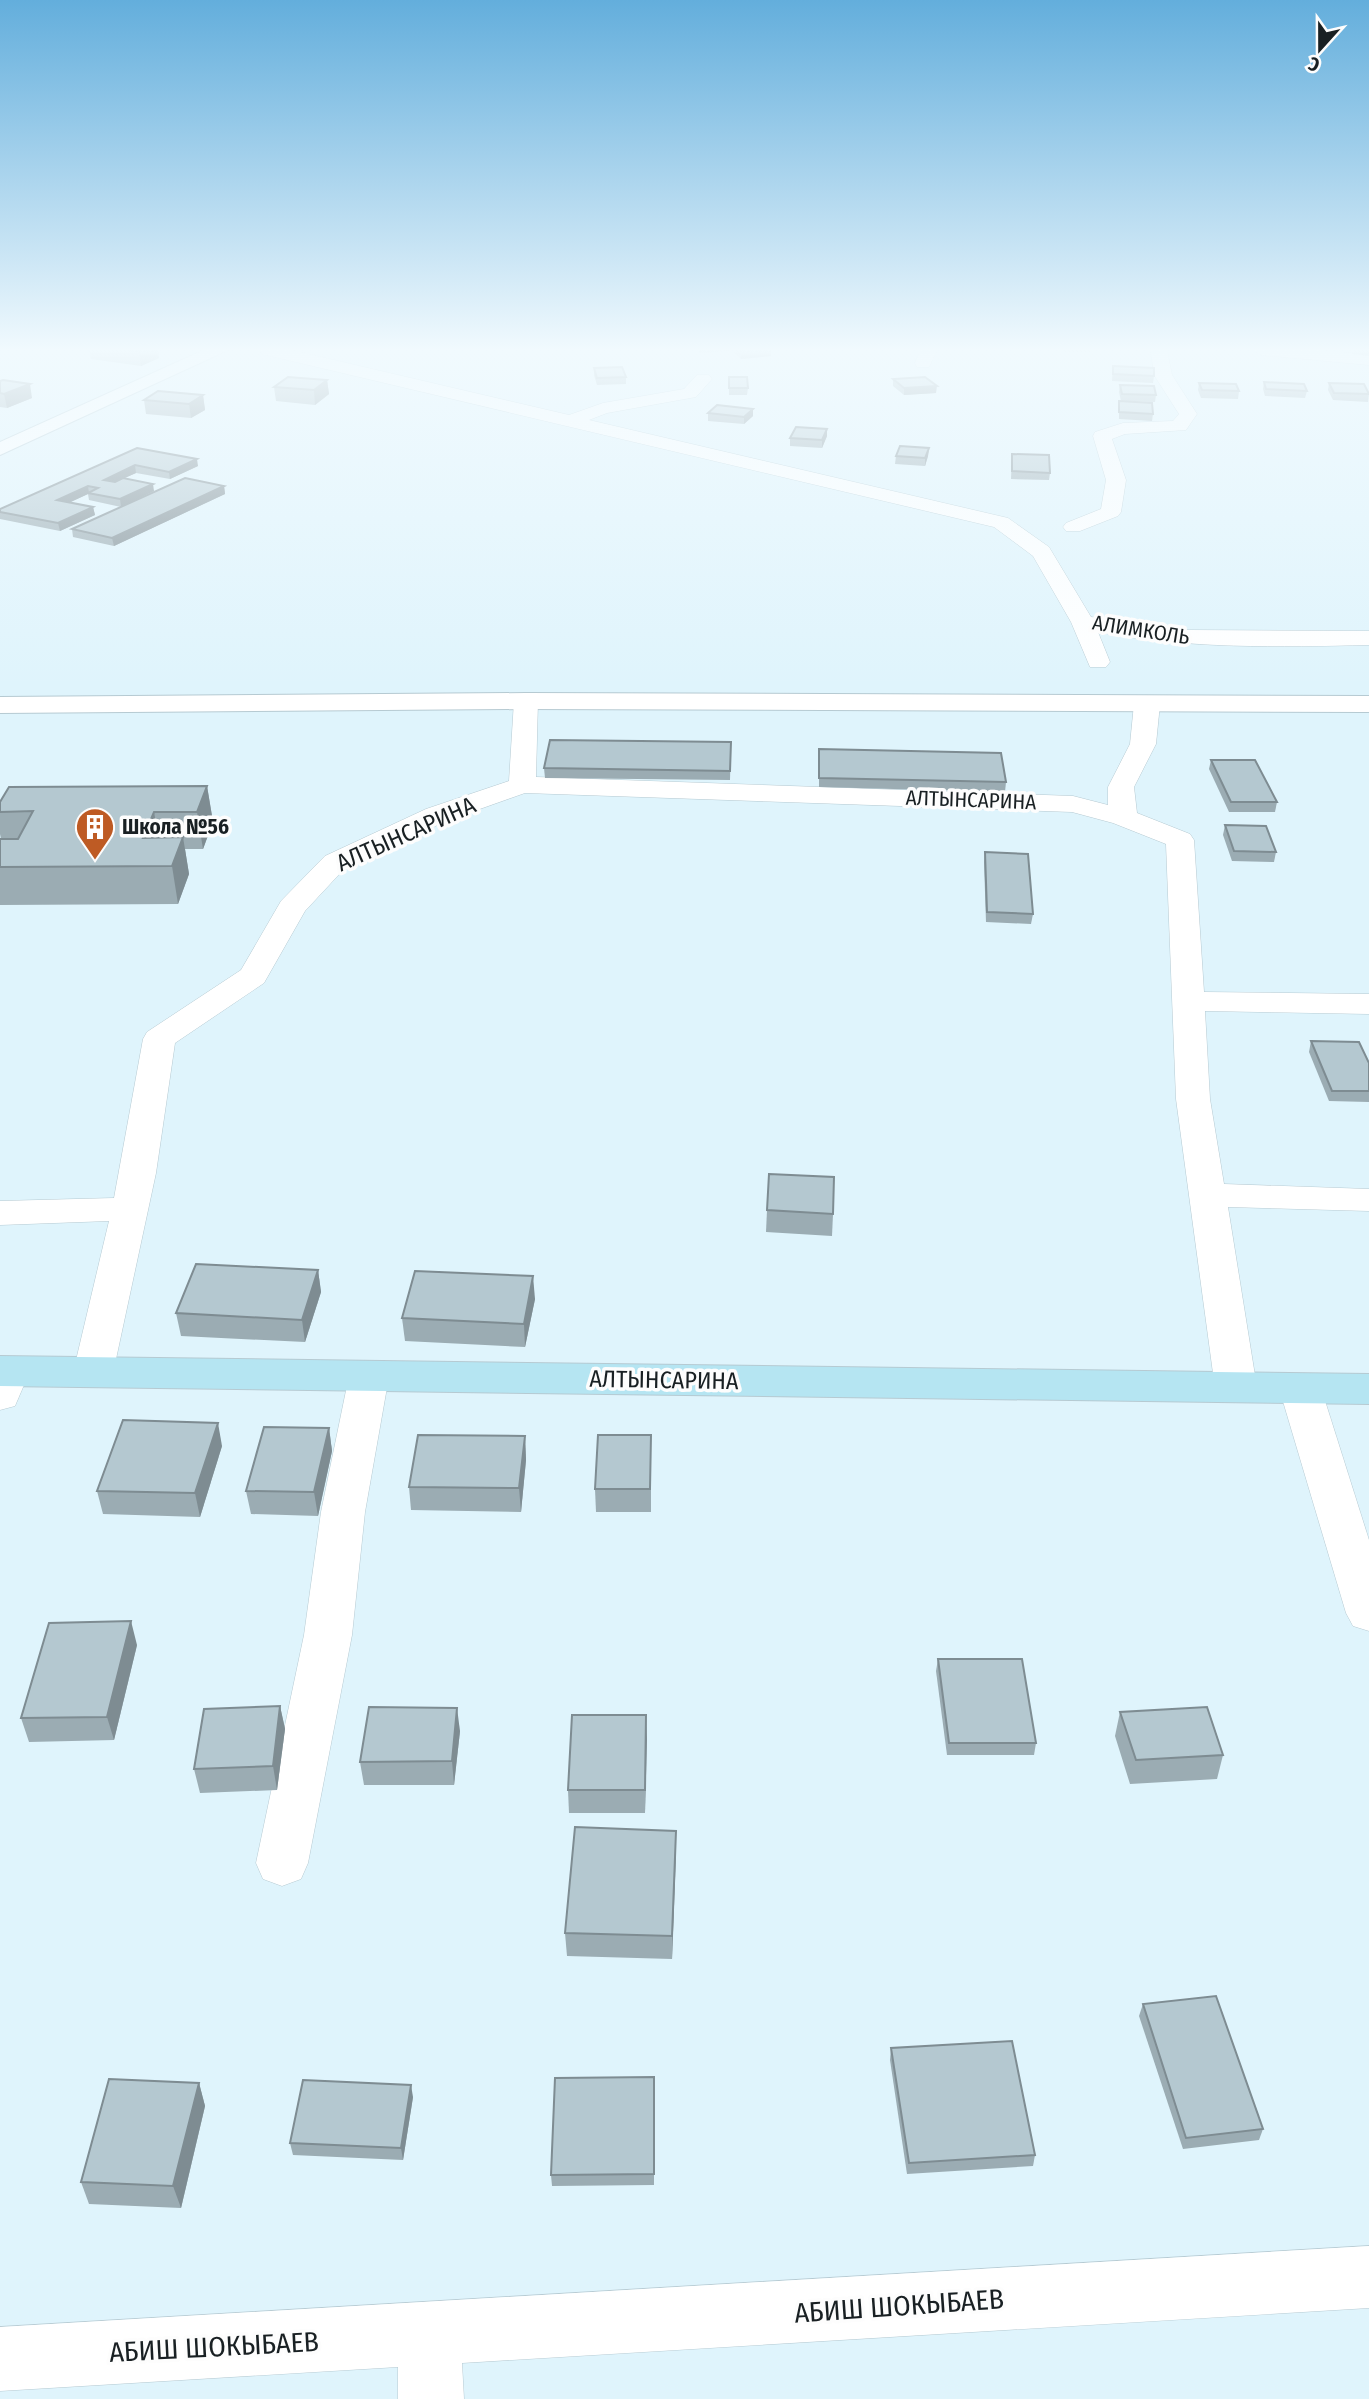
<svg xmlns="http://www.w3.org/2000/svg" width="1369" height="2399" font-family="'Fira Sans Condensed',sans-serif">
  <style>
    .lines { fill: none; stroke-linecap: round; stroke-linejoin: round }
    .minor-casing { stroke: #b6cad2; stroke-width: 1 }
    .tertiary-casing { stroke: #b6cad2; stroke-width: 2 }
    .secondary-casing { stroke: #b6cad2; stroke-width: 2 }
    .minor { fill: #fff; fill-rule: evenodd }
    .tertiary { fill: #fff; fill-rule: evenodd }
    .secondary { fill: #b5e5f2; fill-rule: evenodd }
    .wall { fill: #9bacb3 }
    .shaded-wall { fill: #7e8c92 }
    .building { fill: #b4c8d0; stroke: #7e8c92; stroke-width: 2 }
    .labels { text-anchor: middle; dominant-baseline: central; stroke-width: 7; stroke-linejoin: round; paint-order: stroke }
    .far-street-label { font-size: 21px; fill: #192023; stroke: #fdfdfd }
    .far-poi-label { font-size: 21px; font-weight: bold; fill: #192023; stroke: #fdfdfd; text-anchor: start }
    .street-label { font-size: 24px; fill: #192023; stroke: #fdfdfd }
    .near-street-label { font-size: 28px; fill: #192023; stroke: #fdfdfd }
  </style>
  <rect width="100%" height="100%" fill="#dff4fc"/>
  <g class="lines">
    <g class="minor-casing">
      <g id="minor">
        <path d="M260 350H291L569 415 603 403 684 389 697 375H709L712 379 696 397 607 413 589 420 1008 518 1049 547 1091 617 1189 630 1369 631V645C1279 647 1188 649 1098 632L1110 662 1106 667H1090L1071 622 1033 556 994 527 262 354Z"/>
        <path d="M921 350H937L929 367H917L915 363Z"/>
        <path d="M1151 350H1167L1172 375 1197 414 1186 430 1125 434 1112 439 1126 480 1121 512 1118 516 1080 531H1066L1063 527 1066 523 1101 509 1106 480 1093 436 1095 432 1123 423 1173 421 1179 414 1154 375Z"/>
        <path d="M1253 350H1318L1369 355V365L1261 355Z"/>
        <path d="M526 694 535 696 538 701 536 777 1073 796 1108 805V787L1130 744 1134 704 1138 699H1156L1160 704 1156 744 1134 787 1137 813 1190 834 1194 840 1204 992 1369 994V1014L1205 1011 1210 1099 1224 1184 1369 1189V1211L1228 1207 1257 1388 1251 1398 1236 1402 1221 1398 1215 1388 1176 1099 1166 844 1113 823 1072 812 525 793 446 821 345 868 305 911 264 983 175 1043 156 1173 113 1373 107 1383 93 1387 79 1383 73 1373 109 1221 0 1225V1201L114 1198 143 1039 147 1032 241 970 281 901 325 856 426 809 509 781 514 701 517 696Z"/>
        <path d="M10 1357 24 1361 30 1371 15 1406 0 1410V1360Z"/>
        <path d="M369 1362 383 1366 389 1376 365 1512 352 1635 308 1863 301 1879 282 1886 263 1879 256 1863 304 1635 321 1512 349 1376 355 1366Z"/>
        <path d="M1300 1374 1315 1378 1321 1388 1369 1540V1631L1353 1626 1346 1613 1279 1388 1285 1378Z"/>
        <path d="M1369 2246V2308L462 2363 464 2399H398V2367L0 2391V2327Z"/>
      </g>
    </g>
    <g class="tertiary-casing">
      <g id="tertiary">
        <path d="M204 350H228L0 455V442Z"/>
        <path d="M526 693 1369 696V712L526 709 0 713V697Z"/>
      </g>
    </g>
    <g class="secondary-casing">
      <path id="secondary" d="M0 1356 1369 1374V1404L0 1386Z"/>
    </g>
    <use href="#minor" class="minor"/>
    <use href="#tertiary" class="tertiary"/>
    <use href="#secondary" class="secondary"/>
  </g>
  <g class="wall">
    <path d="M89 350H158L159 358 141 366 91 359Z"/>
    <path d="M734 350H771V356L741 359 734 352Z"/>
    <path d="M1063 350H1092V352H1064Z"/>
    <path d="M1353 350H1369V356L1352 354Z"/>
    <path d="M1113 366 1154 376 1153 383 1112 381Z"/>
    <path d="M594 368 626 377V384L597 385 594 375Z"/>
    <path d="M729 377 748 388 747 395H729Z"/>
    <path d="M893 379 936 393 904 395 893 386Z"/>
    <path d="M327 380 329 394 315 405 276 401 274 387Z"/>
    <path d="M0 381 32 398 7 408 0 407Z"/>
    <path d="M1264 382 1307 391 1305 398 1265 396 1263 389Z"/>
    <path d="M1199 383 1239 391 1238 399 1201 398 1198 390Z"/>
    <path d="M1329 383 1369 393 1368 402 1333 400 1328 390Z"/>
    <path d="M1120 385 1156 395 1155 402 1121 401 1119 392Z"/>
    <path d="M203 395 205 410 191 418 146 414 144 400Z"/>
    <path d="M1119 401 1153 414 1152 421 1119 419Z"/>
    <path d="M708 413 753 416 744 424 708 421Z"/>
    <path d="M827 436 822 448 790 446V438Z"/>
    <path d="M137 448 198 466 170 479 136 473 124 478 154 491 121 507 89 500 88 494 70 502 93 507 95 515 60 531 0 519V509Z"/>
    <path d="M929 448 928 456 925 466 895 464 896 456Z"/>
    <path d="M1012 454 1050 473 1049 480 1011 479Z"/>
    <path d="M224 486 225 494 114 546 73 537 72 529Z"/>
    <path d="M731 742 730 780 545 778 544 768Z"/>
    <path d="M819 749 1006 782 1005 792 819 787Z"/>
    <path d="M1211 760 1277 802 1275 812H1229L1209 769Z"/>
    <path d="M207 786 213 822 203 849H185L189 874 178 904 0 905V839H1L0 834V802Z"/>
    <path d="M1225 825 1276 852 1274 862 1232 861 1223 835Z"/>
    <path d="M985 852 1033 914 1031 924 986 922 984 862Z"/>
    <path d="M1311 1041 1369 1063V1102L1329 1101 1309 1052Z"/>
    <path d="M767 1210 833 1214 832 1236 766 1232Z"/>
    <path d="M318 1270 321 1292 305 1342 181 1336 176 1313Z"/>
    <path d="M535 1299 525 1347 405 1341 402 1318Z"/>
    <path d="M329 1428 332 1451 318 1516 251 1514 246 1491Z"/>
    <path d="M525 1436 526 1460 521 1512 411 1510 409 1487Z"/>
    <path d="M222 1446 200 1517 103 1514 97 1491Z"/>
    <path d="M651 1458V1512H596L595 1489Z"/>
    <path d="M137 1645 114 1740 29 1742 21 1718Z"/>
    <path d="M938 1659 1036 1743 1034 1755H947L936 1671Z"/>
    <path d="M280 1706 285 1729 277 1790 200 1793 194 1769Z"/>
    <path d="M1120 1712 1223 1755 1217 1779 1130 1784 1115 1736Z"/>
    <path d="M646 1715 645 1813H569L568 1790Z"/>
    <path d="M460 1731 454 1785H364L360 1762Z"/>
    <path d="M676 1831 672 1959 567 1956 565 1933Z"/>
    <path d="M1143 2004 1263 2129 1259 2140 1183 2149 1139 2016Z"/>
    <path d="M891 2048 1035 2155 1033 2166 907 2174 890 2060Z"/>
    <path d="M654 2077V2185L552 2186 551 2175Z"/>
    <path d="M199 2083 205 2106 181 2208 89 2204 81 2182Z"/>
    <path d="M413 2097 403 2160 293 2155 290 2143Z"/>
  </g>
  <g class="shaded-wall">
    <path d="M143 350H158L159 358 141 366 139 352Z"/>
    <path d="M699 350H730V351L699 353Z"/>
    <path d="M762 350H771V356L741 359V352Z"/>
    <path d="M327 380 329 394 315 405 314 390Z"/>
    <path d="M30 384 32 398 7 408 4 394Z"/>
    <path d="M937 386 936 393 904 395V388Z"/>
    <path d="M203 395 205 410 191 418 189 404Z"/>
    <path d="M753 409V416L744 424V417Z"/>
    <path d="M827 429V436L822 448V440Z"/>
    <path d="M929 448 928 456 925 466V458Z"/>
    <path d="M197 459 198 466 170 479 169 472Z"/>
    <path d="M135 465 136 473 105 487 104 480Z"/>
    <path d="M153 484 154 491 121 507 120 499Z"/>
    <path d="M88 486 89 493H88V494L58 508 57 500Z"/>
    <path d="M224 486 225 494 114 546 112 538Z"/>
    <path d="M93 507 95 515 60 531 58 523Z"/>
    <path d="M207 786 213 822 203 849 197 812Z"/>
    <path d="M154 812 161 849 143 838Z"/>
    <path d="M183 837 189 874 178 904 172 866Z"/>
    <path d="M318 1270 321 1292 305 1342 302 1320Z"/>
    <path d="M533 1276 535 1299 525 1347 524 1324Z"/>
    <path d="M218 1423 222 1446 200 1517 195 1493Z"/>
    <path d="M329 1428 332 1451 318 1516 314 1492Z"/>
    <path d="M525 1436 526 1460 521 1512 519 1488Z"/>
    <path d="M131 1621 137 1645 114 1740 107 1717Z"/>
    <path d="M280 1706 285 1729 277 1790 273 1766Z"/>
    <path d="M457 1708 460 1731 454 1785 452 1761Z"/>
    <path d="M646 1715 647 1739 645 1813V1790Z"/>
    <path d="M676 1831V1854L672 1959V1936Z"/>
    <path d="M199 2083 205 2106 181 2208 173 2186Z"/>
    <path d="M411 2085 413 2097 403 2160 401 2148Z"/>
  </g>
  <g class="building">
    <path d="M126 350H143L139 352Z"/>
    <path d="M740 350H762L741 352Z"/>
    <path d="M1113 366 1154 368V376L1113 374Z"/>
    <path d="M622 367 626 377 597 378 594 368Z"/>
    <path d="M288 377 327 380 314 390 274 387Z"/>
    <path d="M729 377H747L748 388H729Z"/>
    <path d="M925 377 937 386 904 388 893 379Z"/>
    <path d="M3 380 30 384 4 394 0 393V381Z"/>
    <path d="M1264 382 1304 384 1307 391 1266 389Z"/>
    <path d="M1199 383 1236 384 1239 391 1202 390Z"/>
    <path d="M1329 383 1364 384 1369 394 1334 393Z"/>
    <path d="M1120 385 1154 386 1156 395 1122 394Z"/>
    <path d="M158 391 203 395 189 404 144 400Z"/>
    <path d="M1119 401 1152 403 1153 414 1119 412Z"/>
    <path d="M717 405 753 409 744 417 708 413Z"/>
    <path d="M796 427 827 429 822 440 790 438Z"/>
    <path d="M900 446 929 448 925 458 896 456Z"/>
    <path d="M137 448 197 459 169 472 135 465 104 480 115 482 123 478 153 484 120 499 88 493 98 488 88 486 57 500 93 507 58 523 0 512V509Z"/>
    <path d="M1012 454 1049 455 1050 473 1012 471Z"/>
    <path d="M185 478 224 486 112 538 72 529Z"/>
    <path d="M550 740 731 742 730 771 544 768Z"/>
    <path d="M819 749 1001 753 1006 782 819 778Z"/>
    <path d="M1211 760H1255L1277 802H1231Z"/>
    <path d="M207 786 197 812H154L143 838 183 837 172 866 0 867V839H18L33 811 0 812V802L9 787Z"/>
    <path d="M1225 825 1266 826 1276 852 1234 851Z"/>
    <path d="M985 852 1028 854 1033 914 987 912Z"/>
    <path d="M1311 1041 1359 1042 1369 1063V1091H1332Z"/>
    <path d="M769 1174 834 1177 833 1214 767 1210Z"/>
    <path d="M196 1264 318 1270 302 1320 176 1313Z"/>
    <path d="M415 1271 533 1276 524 1324 402 1318Z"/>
    <path d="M123 1420 218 1423 195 1493 97 1491Z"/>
    <path d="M264 1427 329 1428 314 1492 246 1491Z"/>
    <path d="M418 1435 525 1436 519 1488 409 1487Z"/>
    <path d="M598 1435H651L650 1489H595Z"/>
    <path d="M131 1621 107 1717 21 1718 49 1623Z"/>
    <path d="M938 1659H1022L1036 1743H949Z"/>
    <path d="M280 1706 273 1766 194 1769 204 1709Z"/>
    <path d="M369 1707 457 1708 452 1761 360 1762Z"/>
    <path d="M1207 1707 1223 1755 1136 1760 1120 1712Z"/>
    <path d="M572 1715H646L645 1790H568Z"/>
    <path d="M575 1827 676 1831 672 1936 565 1933Z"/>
    <path d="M1216 1996 1263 2129 1186 2138 1143 2004Z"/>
    <path d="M1012 2041 1035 2155 909 2163 891 2048Z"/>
    <path d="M654 2077V2174L551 2175 555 2078Z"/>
    <path d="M109 2079 199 2083 173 2186 81 2182Z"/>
    <path d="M303 2080 411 2085 401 2148 290 2143Z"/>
  </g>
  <linearGradient id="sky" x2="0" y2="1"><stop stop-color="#63aedc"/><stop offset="0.51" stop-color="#f1fafe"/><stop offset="1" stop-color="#f1fafe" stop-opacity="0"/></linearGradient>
  <rect width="1369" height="686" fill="url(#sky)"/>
  <defs>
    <g id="building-pin" transform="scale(2.0125)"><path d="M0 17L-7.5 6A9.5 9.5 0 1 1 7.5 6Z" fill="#be5b24" stroke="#fdfdfd"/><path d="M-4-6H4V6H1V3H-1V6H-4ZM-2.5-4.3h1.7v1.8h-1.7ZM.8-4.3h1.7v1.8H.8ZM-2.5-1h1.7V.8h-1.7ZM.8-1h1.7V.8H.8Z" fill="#fff"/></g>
  </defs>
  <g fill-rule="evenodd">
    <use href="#building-pin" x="95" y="827"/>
  </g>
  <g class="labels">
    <g class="far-street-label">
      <text transform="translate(1141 630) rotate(9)">АЛИМКОЛЬ</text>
      <text transform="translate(971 800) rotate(2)">АЛТЫНСАРИНА</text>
    </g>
    <g class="far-poi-label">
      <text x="122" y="827">Школа №56</text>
    </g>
    <g class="street-label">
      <text transform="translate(406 834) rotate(-24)">АЛТЫНСАРИНА</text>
      <text transform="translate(664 1380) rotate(1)">АЛТЫНСАРИНА</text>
    </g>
    <g class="near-street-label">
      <text transform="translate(899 2306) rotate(-4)">АБИШ ШОКЫБАЕВ</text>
      <text transform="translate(214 2347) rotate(-3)">АБИШ ШОКЫБАЕВ</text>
    </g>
  </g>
  <g transform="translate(1320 49) rotate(201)" stroke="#fdfdfd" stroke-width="5" paint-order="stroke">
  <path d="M0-5L12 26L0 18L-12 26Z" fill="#192023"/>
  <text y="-10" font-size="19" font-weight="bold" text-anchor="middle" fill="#192023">С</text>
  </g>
</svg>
